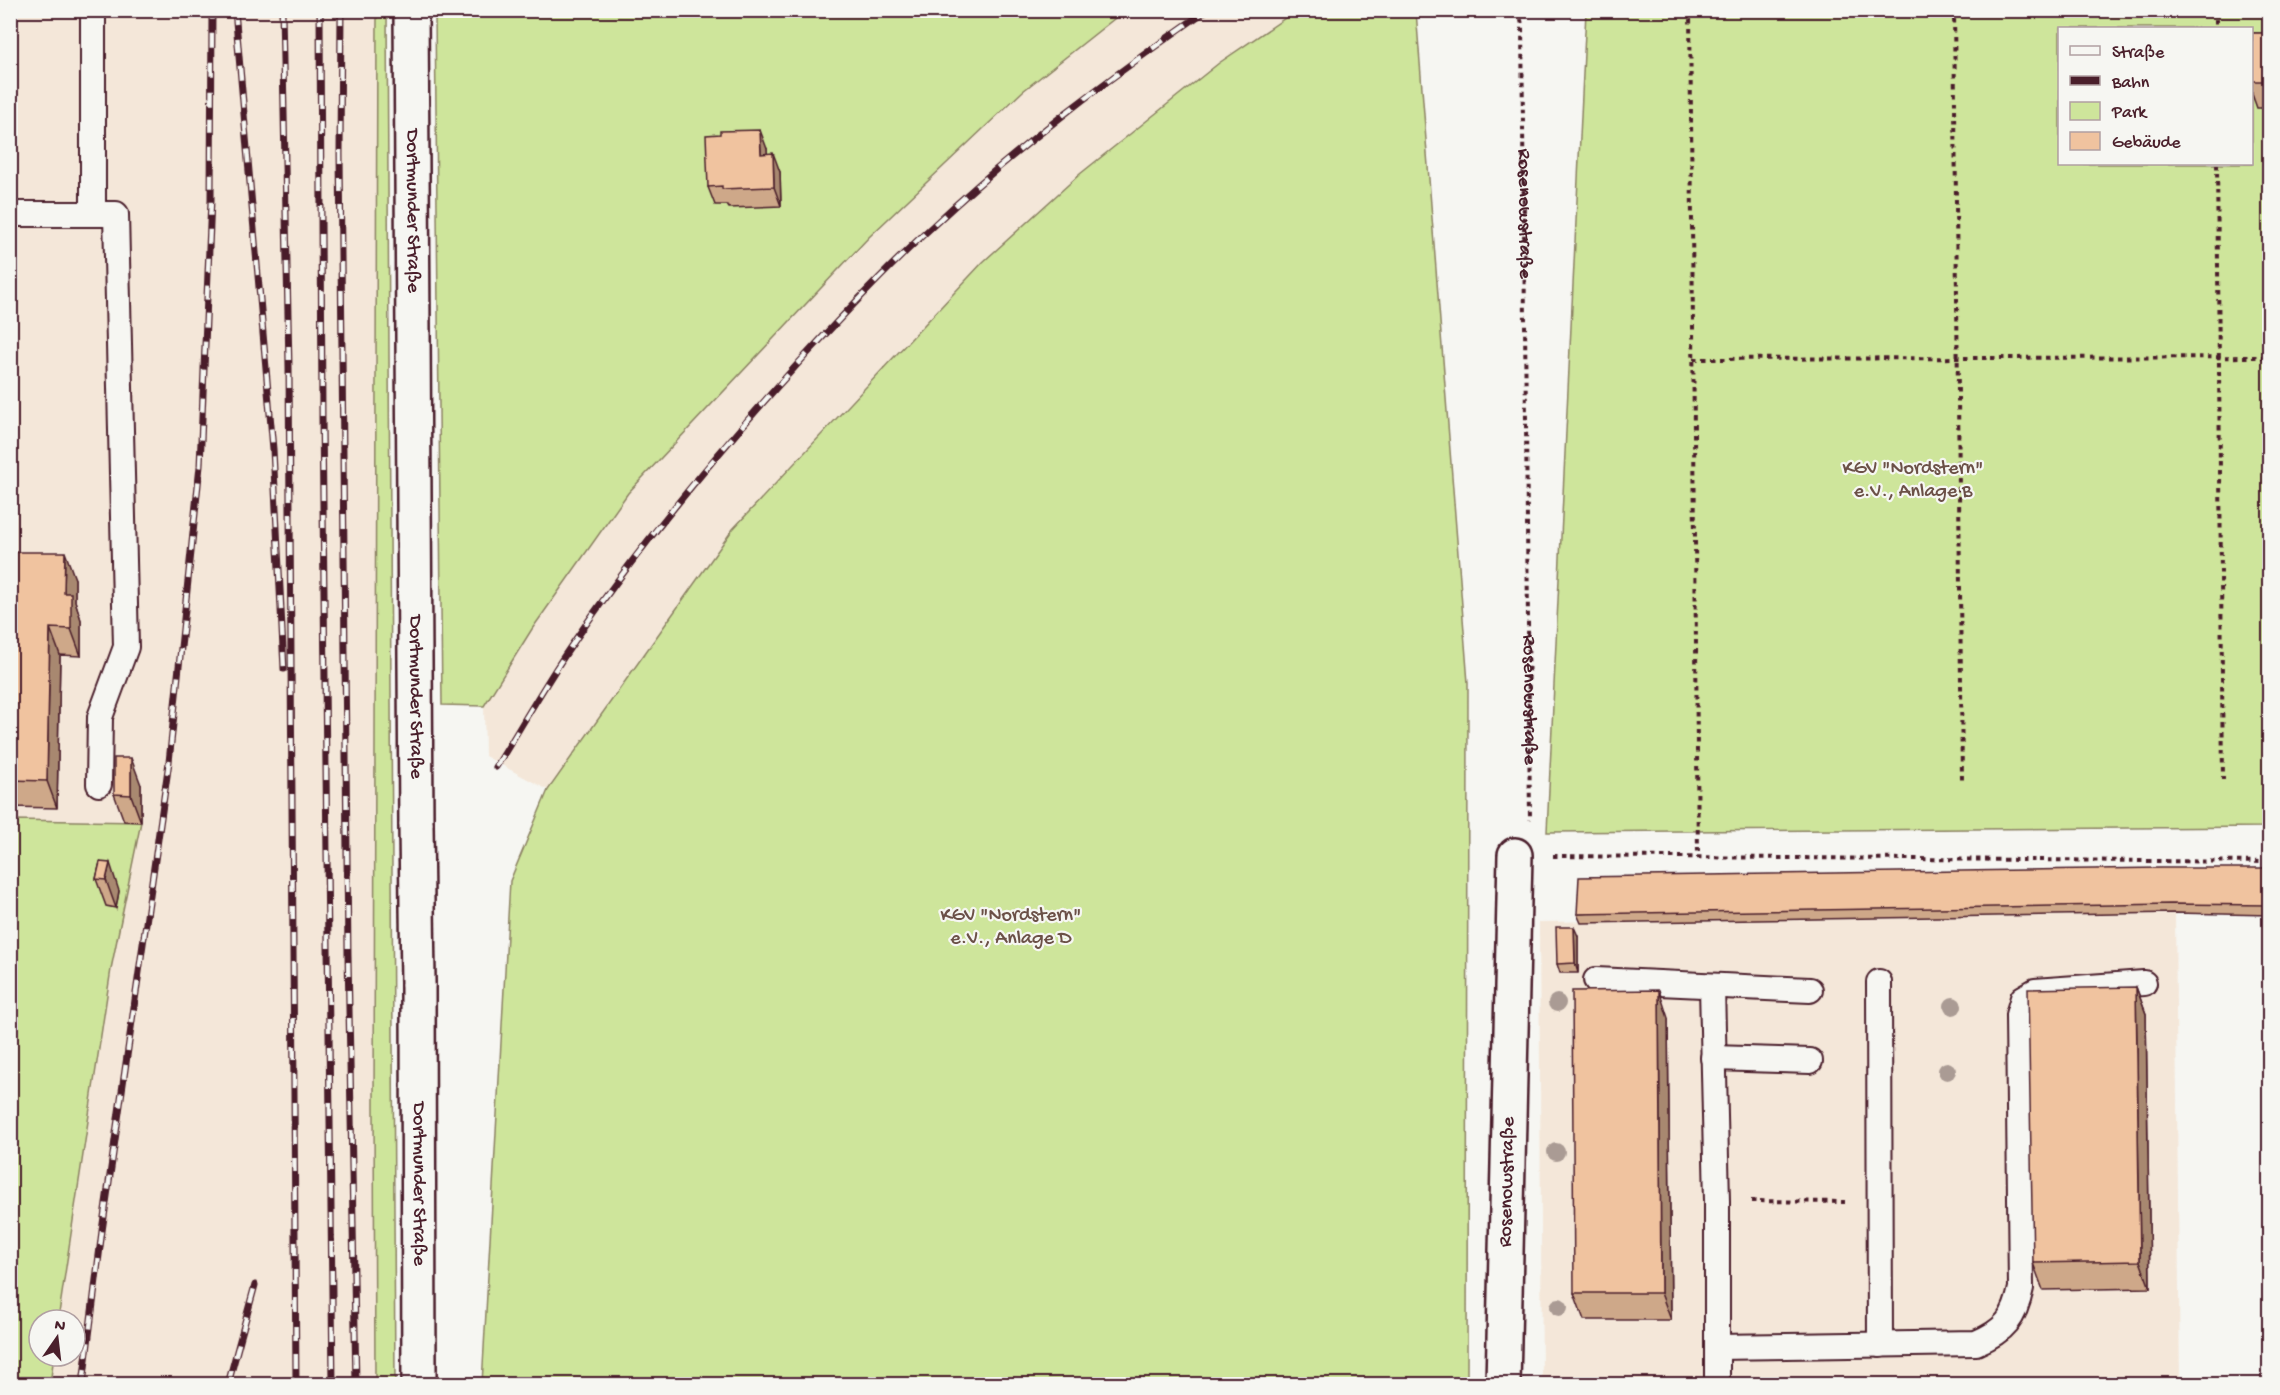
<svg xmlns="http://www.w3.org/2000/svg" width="2280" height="1395" font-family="'Gochi Hand',sans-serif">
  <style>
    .built { fill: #f4e7d9 }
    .green { fill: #cee59b; stroke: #8c8263; stroke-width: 1.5; fill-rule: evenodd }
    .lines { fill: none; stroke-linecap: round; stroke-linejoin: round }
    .service-casing { stroke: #4a1f2b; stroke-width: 28 }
    .minor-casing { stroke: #4a1f2b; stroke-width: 38 }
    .path { stroke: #4a1f2b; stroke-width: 4; stroke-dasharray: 4.5 4.5; stroke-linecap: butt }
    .service { stroke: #f6f6f2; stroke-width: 24 }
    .minor { stroke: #f6f6f2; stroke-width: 33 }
    .rail-casing { stroke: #4a1f2b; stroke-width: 7 }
    .rail { stroke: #f6f6f2; stroke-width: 4.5; stroke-dasharray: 14; stroke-linecap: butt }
    .minor-bridge-casing { stroke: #4a1f2b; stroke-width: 38; stroke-linecap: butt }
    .minor-bridge { stroke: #f6f6f2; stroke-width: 33 }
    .tree { fill: #aa9b94 }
    .wall { fill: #cea889; stroke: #4a1f2b; stroke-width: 1.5 }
    .shaded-wall { fill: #a8886f; stroke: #4a1f2b; stroke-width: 1.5 }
    .building { fill: #f0c39f; stroke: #4a1f2b; stroke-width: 1.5 }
    .labels { text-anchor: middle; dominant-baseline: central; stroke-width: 4.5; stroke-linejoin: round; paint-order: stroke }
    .street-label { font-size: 20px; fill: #4a1f2b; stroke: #f6f6f2 }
    .park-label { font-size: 20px; fill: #6b5047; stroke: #f6f6f2 }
  </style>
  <rect width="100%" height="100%" fill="#f6f6f2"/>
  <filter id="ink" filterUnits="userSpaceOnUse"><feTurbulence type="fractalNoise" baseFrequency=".0167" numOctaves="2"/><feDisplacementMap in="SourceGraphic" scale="12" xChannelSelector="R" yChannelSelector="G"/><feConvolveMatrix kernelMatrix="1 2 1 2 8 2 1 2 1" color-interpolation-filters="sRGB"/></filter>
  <g filter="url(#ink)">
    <g class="built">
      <path d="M10 11H387L395 1384H50L54 1356H75V1320H58L111 969 140 822 11 820Z"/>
      <path d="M1124 11H1297L1219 63 1080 174 983 262 733 529 548 790 485 756 484 706 532 629 628 493 869 237 1023 91Z"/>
      <path d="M2175 913 2180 1384H1542L1539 922Z"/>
    </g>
    <g class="green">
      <path d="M387 10 395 1384H375L374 1106 377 11Z"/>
      <path d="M1297 10 1416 11 1468 683 1467 1384H482L510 881 548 790 733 529 983 262 1080 174 1219 63Z"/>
      <path d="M435 11H1124L1023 91 869 237 628 493 532 629 484 706 442 705Z"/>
      <path d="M1586 11H2269V827L1547 832ZM2060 28H2252V164H2060Z"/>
      <path d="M11 820 141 822 111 969 58 1320H39V1356H54L50 1384H11Z"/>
    </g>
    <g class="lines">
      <g class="service-casing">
        <g id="service">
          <path d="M10 214H116L126 647 100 717 99 784"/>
          <path d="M93 214V10"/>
          <path d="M1596 980 1810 990"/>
          <path d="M1879 982 1880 1345"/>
          <path d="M1712 987 1717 1201V1384"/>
          <path d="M1713 1058 1810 1061"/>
          <path d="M1717 1347 1976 1343C2005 1331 2015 1318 2021 1288L2018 1015 2023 998 2035 991 2144 983"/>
        </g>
      </g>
      <g class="minor-casing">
        <g id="minor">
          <path id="s2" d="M411 10 416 825"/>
          <path id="s3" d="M418 984 419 1384"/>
          <path id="s4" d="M1503 1384 1515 855"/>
        </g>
      </g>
      <g class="path">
        <path id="s1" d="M1519 10 1522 25 1530 820"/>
        <path d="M1690 10 1698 857"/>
        <path d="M1954 10 1962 781"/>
        <path d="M2216 10V28"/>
        <path d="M2217 164 2223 780"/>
        <path d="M1694 359 2270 357"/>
        <path d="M1553 856 2270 862"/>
        <path d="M1751 1201 1845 1202"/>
      </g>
      <use href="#service" class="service"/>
      <use href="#minor" class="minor"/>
      <g class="rail-casing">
        <g id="rail">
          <path d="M235 10 273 449 284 669"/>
          <path d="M282 10 289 367 296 1384"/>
          <path d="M320 10 322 417 333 1384"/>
          <path d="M341 10 340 154 348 955 356 1384"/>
          <path d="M496 767C519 730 541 691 565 655 636 549 719 450 805 356 847 311 889 266 934 225 1018 146 1112 76 1207 10"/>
          <path d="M83 1384 102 1231 169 762 200 466 211 200 212 10"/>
          <path d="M228 1384 255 1285"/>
        </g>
      </g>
      <use href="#rail" class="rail"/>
      <g class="minor-bridge-casing">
        <path id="minor-bridge" d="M416 825 418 984"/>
      </g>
      <use href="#minor-bridge" class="minor-bridge"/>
    </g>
    <g class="tree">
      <circle cx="1557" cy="1003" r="9"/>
      <circle cx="1953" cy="1006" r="9"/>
      <circle cx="1947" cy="1071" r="9"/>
      <circle cx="1556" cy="1152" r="9"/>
      <circle cx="1559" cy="1307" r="9"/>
    </g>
    <g class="wall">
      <path d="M2252 33H2270V108H2257L2252 94Z"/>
      <path d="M767 149V154L780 172 781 206 729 208 727 205H715L708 187Z"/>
      <path d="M10 552 75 579V601L81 620V656L60 655 57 808 10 807Z"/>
      <path d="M141 785V822L124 821 114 794Z"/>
      <path d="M100 862 119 891 116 908 106 906 96 879Z"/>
      <path d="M2270 868V915L2175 913 1581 923 1577 914Z"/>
      <path d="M1578 936V973H1560L1557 964Z"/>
      <path d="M2136 987 2146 1014 2150 1288 2043 1290 2033 1263Z"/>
      <path d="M1668 1018 1671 1320H1584L1574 1293Z"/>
    </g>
    <g class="shaded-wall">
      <path d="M760 130 767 149 768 173 761 154Z"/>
      <path d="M773 153 780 172 781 206 774 187Z"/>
      <path d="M65 552 75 579V601L81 620V656L71 629 64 593Z"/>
      <path d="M50 628 60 655 57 808 47 781Z"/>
      <path d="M131 758 141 785V822L131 795Z"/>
      <path d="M110 863 119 891 116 908 106 880Z"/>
      <path d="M1574 927 1578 936V973L1575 963Z"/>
      <path d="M2136 987 2146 1014 2150 1288 2140 1261Z"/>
      <path d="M1659 990 1668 1018 1671 1320 1661 1293Z"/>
    </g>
    <g class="building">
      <rect x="2252" y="33" width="18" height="48"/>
      <path d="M760 130 761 154 773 153 774 187 722 189V186L708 187 706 135 720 134V131Z"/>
      <path d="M10 552H65L64 593H71V629L50 628 47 781 10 780Z"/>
      <path d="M114 758H131V795L114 794Z"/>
      <path d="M100 862 110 863 106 880 96 879Z"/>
      <path d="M2161 868H2270V905L2171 904 1577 914 1579 877Z"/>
      <path d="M1556 927H1574L1575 963 1557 964Z"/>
      <path d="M2136 987 2140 1261 2033 1263 2028 989Z"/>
      <path d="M1659 990 1661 1293H1574L1572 991Z"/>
    </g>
  </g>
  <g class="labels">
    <g class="street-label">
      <text stroke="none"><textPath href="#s2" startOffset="201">Dortmunder Straße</textPath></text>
      <text stroke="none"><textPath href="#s1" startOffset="204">Rosenowstraße</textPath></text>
      <text stroke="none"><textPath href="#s2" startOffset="687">Dortmunder Straße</textPath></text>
      <text stroke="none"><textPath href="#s1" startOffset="690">Rosenowstraße</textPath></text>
      <text stroke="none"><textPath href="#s4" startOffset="202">Rosenowstraße</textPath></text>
      <text stroke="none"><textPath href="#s3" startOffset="200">Dortmunder Straße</textPath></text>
    </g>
    <g class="park-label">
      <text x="1913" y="469">KGV "Nordstern"<tspan x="1913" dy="23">e.V., Anlage B</tspan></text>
      <text x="1011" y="916">KGV "Nordstern"<tspan x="1011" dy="23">e.V., Anlage D</tspan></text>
    </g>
  </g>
  <rect width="2280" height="1395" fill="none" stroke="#f6f6f2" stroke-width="36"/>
  <rect x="18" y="18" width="2244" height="1359" fill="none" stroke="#4a1f2b" stroke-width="2" filter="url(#ink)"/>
  <rect x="2058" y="27" width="195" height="138" fill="#f6f6f2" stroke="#b1a0a2" stroke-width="1.5"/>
  <rect x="2070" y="46" width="30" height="9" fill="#f6f6f2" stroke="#b1a0a2" stroke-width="1.5"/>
  <text x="2112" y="57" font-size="18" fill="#4a1f2b">Straße</text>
  <rect x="2070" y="76" width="30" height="9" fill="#4a1f2b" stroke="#b1a0a2" stroke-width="1.5"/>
  <text x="2112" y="87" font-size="18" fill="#4a1f2b">Bahn</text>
  <rect x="2070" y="102" width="30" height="18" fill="#cee59b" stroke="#b1a0a2" stroke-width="1.5"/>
  <text x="2112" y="117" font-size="18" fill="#4a1f2b">Park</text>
  <rect x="2070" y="132" width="30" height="18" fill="#f0c39f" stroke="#b1a0a2" stroke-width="1.5"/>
  <text x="2112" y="147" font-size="18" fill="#4a1f2b">Gebäude</text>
  <g transform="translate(57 1338) rotate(14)"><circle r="28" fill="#f6f6f2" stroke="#b1a0a2" stroke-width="1.5"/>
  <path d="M0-4.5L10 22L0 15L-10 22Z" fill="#4a1f2b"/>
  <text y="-9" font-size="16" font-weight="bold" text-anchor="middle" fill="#4a1f2b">N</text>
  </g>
</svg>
